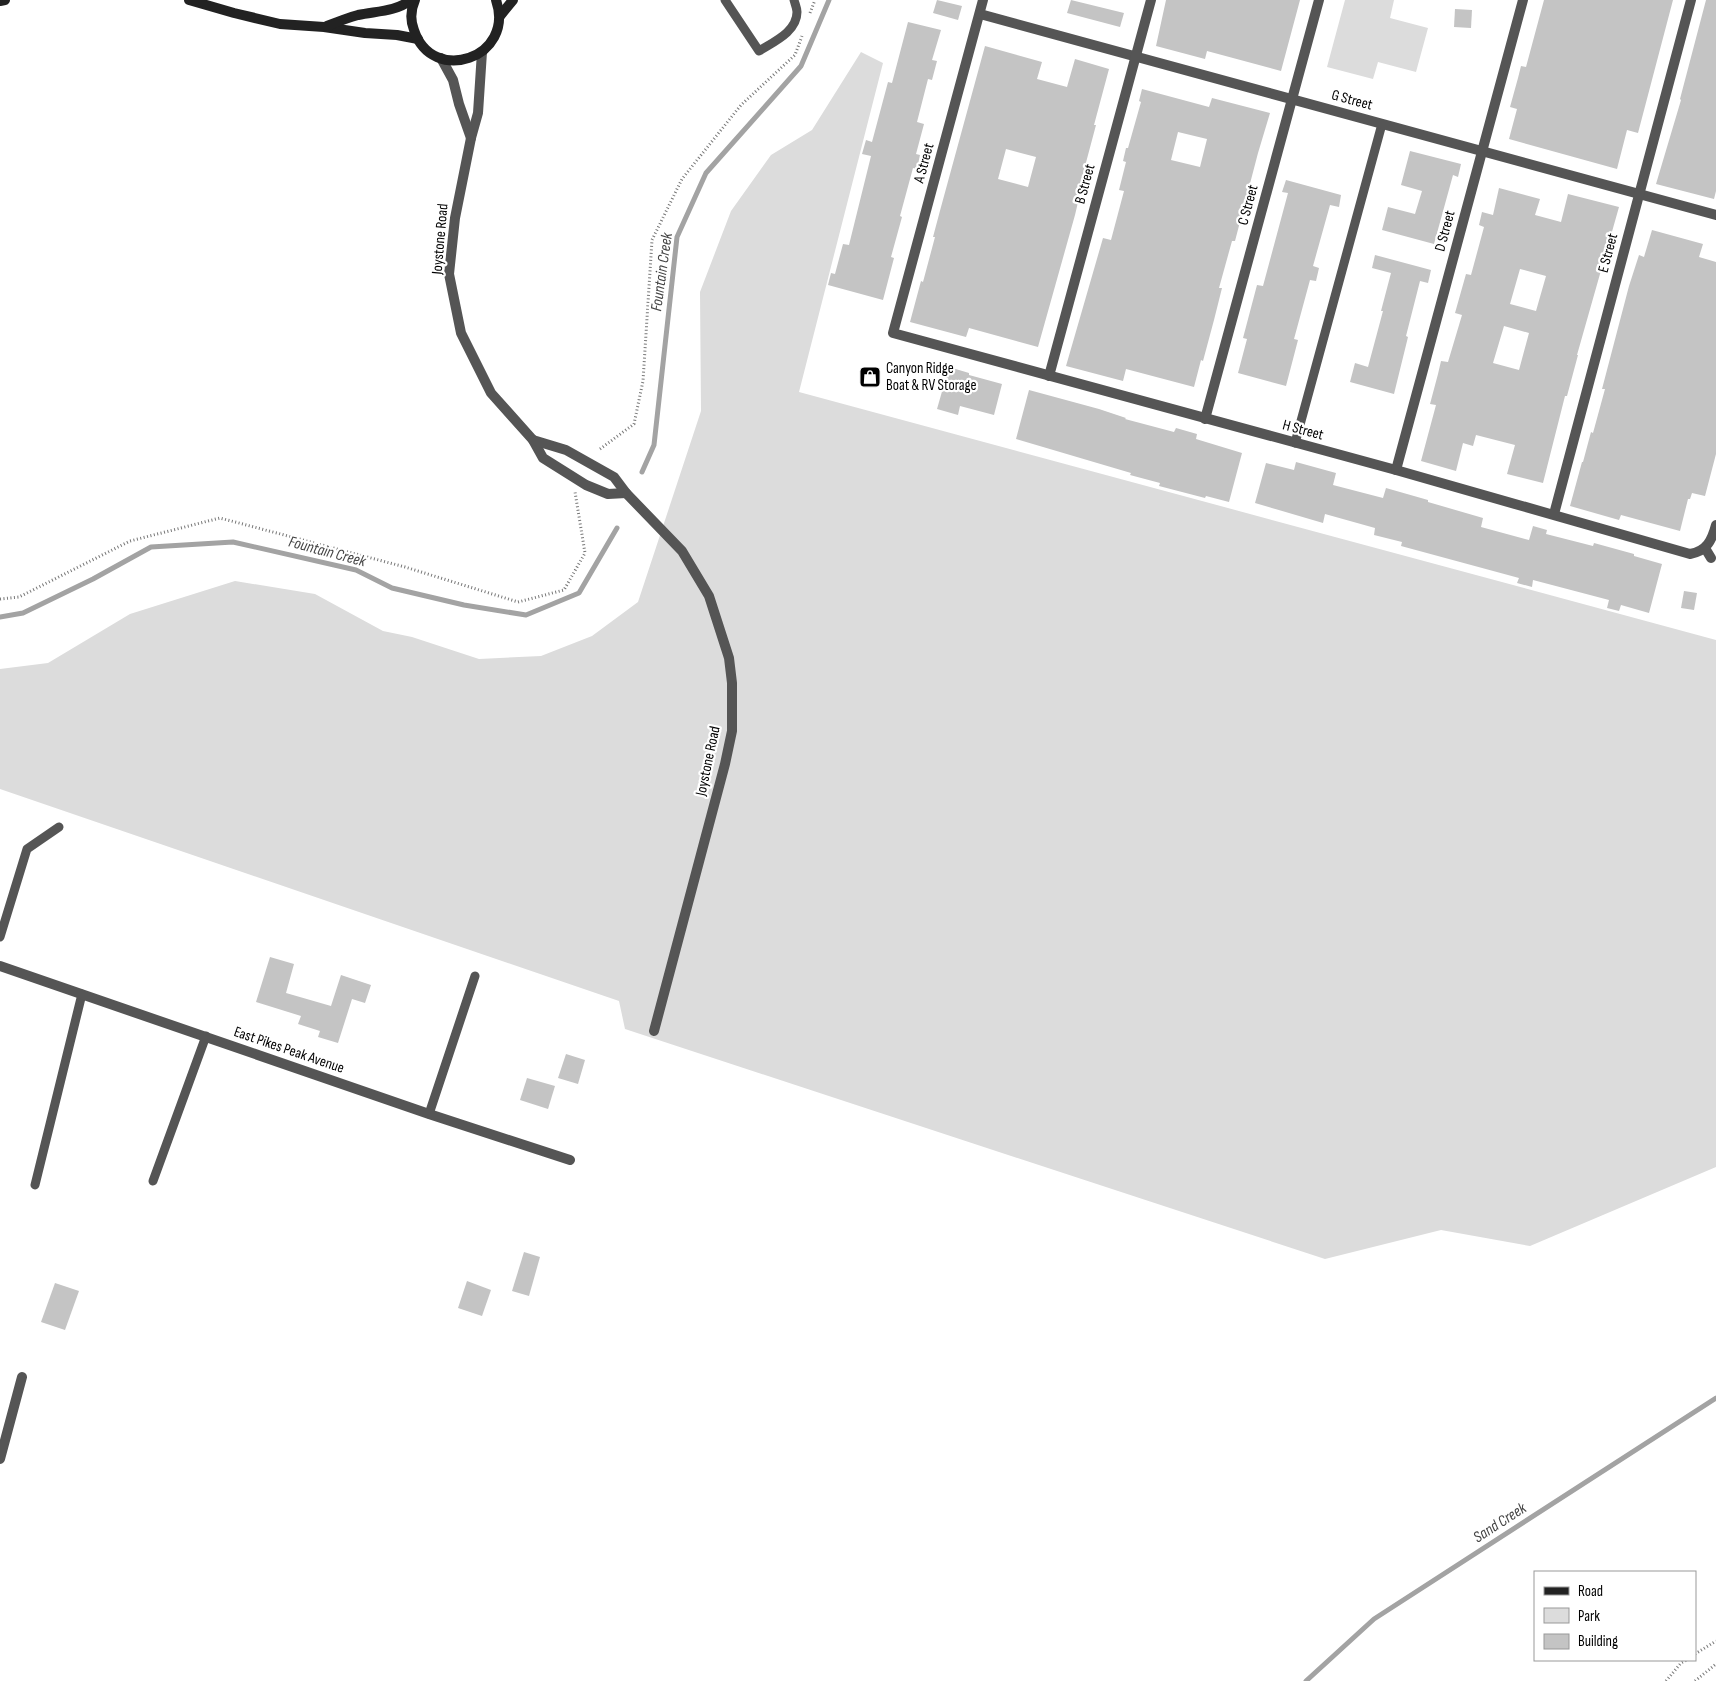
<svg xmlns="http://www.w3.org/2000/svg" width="1716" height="1681" font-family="'Sofia Sans Condensed',sans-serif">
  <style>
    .green { fill: #dcdcdc }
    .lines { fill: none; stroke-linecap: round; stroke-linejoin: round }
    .stream { stroke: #a3a3a3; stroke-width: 5 }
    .building { fill: #c4c4c4; fill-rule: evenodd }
    .path { stroke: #777; stroke-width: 3; stroke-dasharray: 1 2.5; stroke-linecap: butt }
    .service { stroke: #555; stroke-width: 9 }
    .minor { stroke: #555; stroke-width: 10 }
    .secondary { stroke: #222; stroke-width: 10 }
    .labels { text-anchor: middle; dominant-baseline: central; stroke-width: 4.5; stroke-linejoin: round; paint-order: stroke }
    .street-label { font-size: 15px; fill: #000; stroke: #fff }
    .poi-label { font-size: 15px; fill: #000; stroke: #fff; text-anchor: start }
    .water-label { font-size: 16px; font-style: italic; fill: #444; stroke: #fff }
  </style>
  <rect width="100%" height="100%" fill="#fff"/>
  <g class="green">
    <path d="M1345 0H1394L1390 18 1428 28 1416 72 1378 62 1373 79 1327 67Z"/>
    <path d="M861 52 883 63 799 392 1716 640V1167L1530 1246 1441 1230 1325 1259 625 1029 619 1001 0 789V669L48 663 130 614 235 581 315 594 383 631 412 637 479 659 541 656 592 636 638 602 701 411 700 292 731 211 771 155 812 130Z"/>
  </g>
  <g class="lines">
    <g class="stream">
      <path d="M642 472 654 445 677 237 706 173 801 66 829 0"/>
      <path d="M0 617 23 613 93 579 151 547 233 542 356 570 392 588 464 605 526 615 579 593 617 528"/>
      <path d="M1306 1681 1374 1619 1716 1398"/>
    </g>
  </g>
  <g class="building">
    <path d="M937 0 962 6 958 20 933 13Z"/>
    <path d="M1071 0 1124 13 1120 27 1067 13Z"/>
    <path d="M1166 0H1300L1281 71 1207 51 1205 59 1156 46Z"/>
    <path d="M1544 0H1673L1638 133 1627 130 1617 169 1509 139 1517 109 1510 107 1518 78 1521 66 1526 67Z"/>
    <path d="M1706 0H1716V191L1714 199 1656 184 1681 100 1680 99Z"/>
    <path d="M1455 9 1472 10 1471 28 1454 27Z"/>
    <path d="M908 22 941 30 932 60 937 61 932 80 928 79 917 122 924 124 916 154 920 155 917 169 913 168 900 216 902 217 891 257 894 258 883 300 828 285 831 273 835 274 843 244 849 245 871 156 862 154 866 140 872 142 888 82 892 83Z"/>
    <path d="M985 46 1042 62 1037 79 1067 87 1075 59 1109 69 1094 125H1096L1080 185H1082L1075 215 1038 347 969 328 966 337 910 322 921 281 923 282 935 237H933L941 207ZM1006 149 1036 157 1028 187 998 179Z"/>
    <path d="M1142 89 1209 107 1212 98 1270 113 1258 153 1235 241H1232L1219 288H1222L1214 320 1203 361 1201 360 1194 387 1126 369 1123 381 1066 366 1103 238 1111 240 1124 191 1119 190 1126 162 1123 161 1126 148H1128L1141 102 1139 101ZM1178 132 1207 139 1200 167 1171 160Z"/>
    <path d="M1410 151 1461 164 1458 177 1453 175 1434 244 1382 230 1388 207 1415 214 1422 191 1401 185Z"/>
    <path d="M1286 180 1341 195 1339 207 1330 205 1313 266 1319 268 1316 281 1310 280 1294 339 1298 340 1286 386 1238 373 1247 339 1243 338 1257 285 1263 286 1288 193 1282 192Z"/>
    <path d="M1499 188 1540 199 1535 215 1561 222 1568 194 1619 207 1577 355H1578L1567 396H1565L1543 483 1507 474 1515 445 1476 435 1473 446 1463 443 1456 471 1421 461 1436 405 1430 404 1438 374 1441 361 1448 362 1462 315 1455 313 1466 274 1471 275 1484 227 1479 225 1482 212 1493 215ZM1520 269 1546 276 1536 311 1510 304ZM1504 326 1529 333 1519 370 1493 363Z"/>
    <path d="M1652 230 1703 244 1699 257 1716 262V454L1705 496 1692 493 1690 499H1688L1680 531 1621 515 1619 520 1570 506 1582 462H1583L1591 432 1593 433 1605 389H1602L1629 286 1639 255 1644 257Z"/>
    <path d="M1375 255 1431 270 1428 283 1420 281 1406 336 1408 337 1394 394 1350 382 1355 363 1368 367 1383 311H1381L1391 273 1372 268Z"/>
    <path d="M949 367 969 373V375L1002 384 994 415 960 406 958 415 937 409Z"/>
    <path d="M1029 390 1099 409 1126 418 1125 419 1174 432 1176 428 1197 434 1196 439 1242 453 1229 502 1206 496 1205 498 1159 486 1160 483 1130 475 1131 473 1016 439Z"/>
    <path d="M1296 462 1336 473 1333 485 1383 498 1386 488 1428 500V502L1483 518 1481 527 1529 540 1533 526 1547 530 1546 534 1593 546 1594 543 1634 554V556L1662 564 1649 613 1621 605 1619 611 1607 608 1609 600 1533 580 1532 587 1517 583 1519 578 1401 546 1402 542 1374 535 1375 528 1325 514 1323 523 1255 503 1266 463 1294 470Z"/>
    <path d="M1684 591 1697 593 1694 610 1681 608Z"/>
    <path d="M270 957 294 964 286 993 331 1006 341 975 371 985 365 1003 352 999 338 1043 318 1037 320 1031 298 1024 301 1016 256 1002Z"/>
    <path d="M566 1054 585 1060 578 1084 558 1078Z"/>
    <path d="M527 1078 555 1086 548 1109 520 1100Z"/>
    <path d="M524 1252 540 1257 529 1296 512 1291Z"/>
    <path d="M467 1281 491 1290 482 1316 458 1308Z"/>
    <path d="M55 1283 79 1291 65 1330 41 1322Z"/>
  </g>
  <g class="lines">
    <g class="path">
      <path d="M810 13 815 0"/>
      <path d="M600 449 634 424 643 381 652 240 682 179 741 105 795 55 802 36"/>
      <path d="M0 599 19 597 130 541 220 518 405 567 518 602 564 590 585 553 575 492"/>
      <path d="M1695 1654 1716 1641"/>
      <path d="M1666 1681 1681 1663 1687 1660"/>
      <path d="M1695 1681 1716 1664"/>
    </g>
    <g class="service">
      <path d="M725 0 759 51C773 42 797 32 797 12 797 8 795 4 794 0"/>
      <path d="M1295 443 1382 124"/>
      <path d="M0 937 27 849 59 827"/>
      <path d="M429 1114 475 976"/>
      <path d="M153 1181 206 1036"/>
      <path d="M35 1185 82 994"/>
    </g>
    <g class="minor">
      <path d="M983 0 893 333 1396 470 1690 554C1707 551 1712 540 1716 525"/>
      <path d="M980 14 1716 215"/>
      <path d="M482 52 478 113 471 138 455 218 449 274 461 333 491 393 533 440 543 458 586 485 608 494 626 493"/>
      <path d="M441 58 453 80 459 104 471 138"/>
      <path d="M1049 376 1151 0"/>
      <path d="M1205 419 1319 0"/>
      <path d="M533 440 566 450 614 477 626 493 682 551 709 596 729 658 732 683V731L725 764 654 1031"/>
      <path d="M1396 470 1523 0"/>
      <path d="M1554 514 1691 0"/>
      <path d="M1705 548 1711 558"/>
      <path d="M0 966 429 1114 570 1160"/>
      <path d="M0 1459 22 1377"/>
    </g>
    <g class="secondary">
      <path d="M189 0 234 13 280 24 324 27 365 33 397 35 418 39"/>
      <path d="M415 0C411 9 410 20 414 30 432 86 516 58 496 0"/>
      <path d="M0 1 5 0"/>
      <path d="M500 16 513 0"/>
      <path d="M327 26C337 22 347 18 358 15 376 11 395 12 411 0"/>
    </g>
  </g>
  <defs>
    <g id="shop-square" transform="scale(1.125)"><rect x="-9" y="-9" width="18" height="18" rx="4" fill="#000" stroke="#fff"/><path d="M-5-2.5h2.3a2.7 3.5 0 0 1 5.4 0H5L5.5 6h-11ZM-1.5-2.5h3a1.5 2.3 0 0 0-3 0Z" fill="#fff"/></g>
  </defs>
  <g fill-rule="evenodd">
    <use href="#shop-square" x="870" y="377"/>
  </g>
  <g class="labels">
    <g class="street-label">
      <text transform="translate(1352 100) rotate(15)">G Street</text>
      <text transform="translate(924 163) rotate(-75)">A Street</text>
      <text transform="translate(1085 184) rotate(-75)">B Street</text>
      <text transform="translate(1248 205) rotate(-75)">C Street</text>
      <text transform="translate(1445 231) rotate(-75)">D Street</text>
      <text transform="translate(440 239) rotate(-85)">Joystone Road</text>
      <text transform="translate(1608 253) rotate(-75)">E Street</text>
      <text transform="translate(1303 430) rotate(15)">H Street</text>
      <text transform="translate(708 761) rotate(-78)">Joystone Road</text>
      <text transform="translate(289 1050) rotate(19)">East Pikes Peak Avenue</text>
    </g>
    <g class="poi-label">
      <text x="886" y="368">Canyon Ridge<tspan x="886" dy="17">Boat &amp; RV Storage</tspan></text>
    </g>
    <g class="water-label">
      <text transform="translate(662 272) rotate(-82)">Fountain Creek</text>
      <text transform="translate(327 552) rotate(15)">Fountain Creek</text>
      <text transform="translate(1500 1523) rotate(-33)">Sand Creek</text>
    </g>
  </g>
  <rect x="1534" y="1571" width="162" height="90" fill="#ffffff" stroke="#999999"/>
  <rect x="1544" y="1587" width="25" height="8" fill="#222222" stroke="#999999"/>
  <text x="1578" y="1596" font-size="15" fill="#000000">Road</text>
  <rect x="1544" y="1608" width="25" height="15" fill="#dcdcdc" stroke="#999999"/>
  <text x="1578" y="1621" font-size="15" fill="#000000">Park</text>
  <rect x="1544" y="1634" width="25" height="15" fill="#c4c4c4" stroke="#999999"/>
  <text x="1578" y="1646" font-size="15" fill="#000000">Building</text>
</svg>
